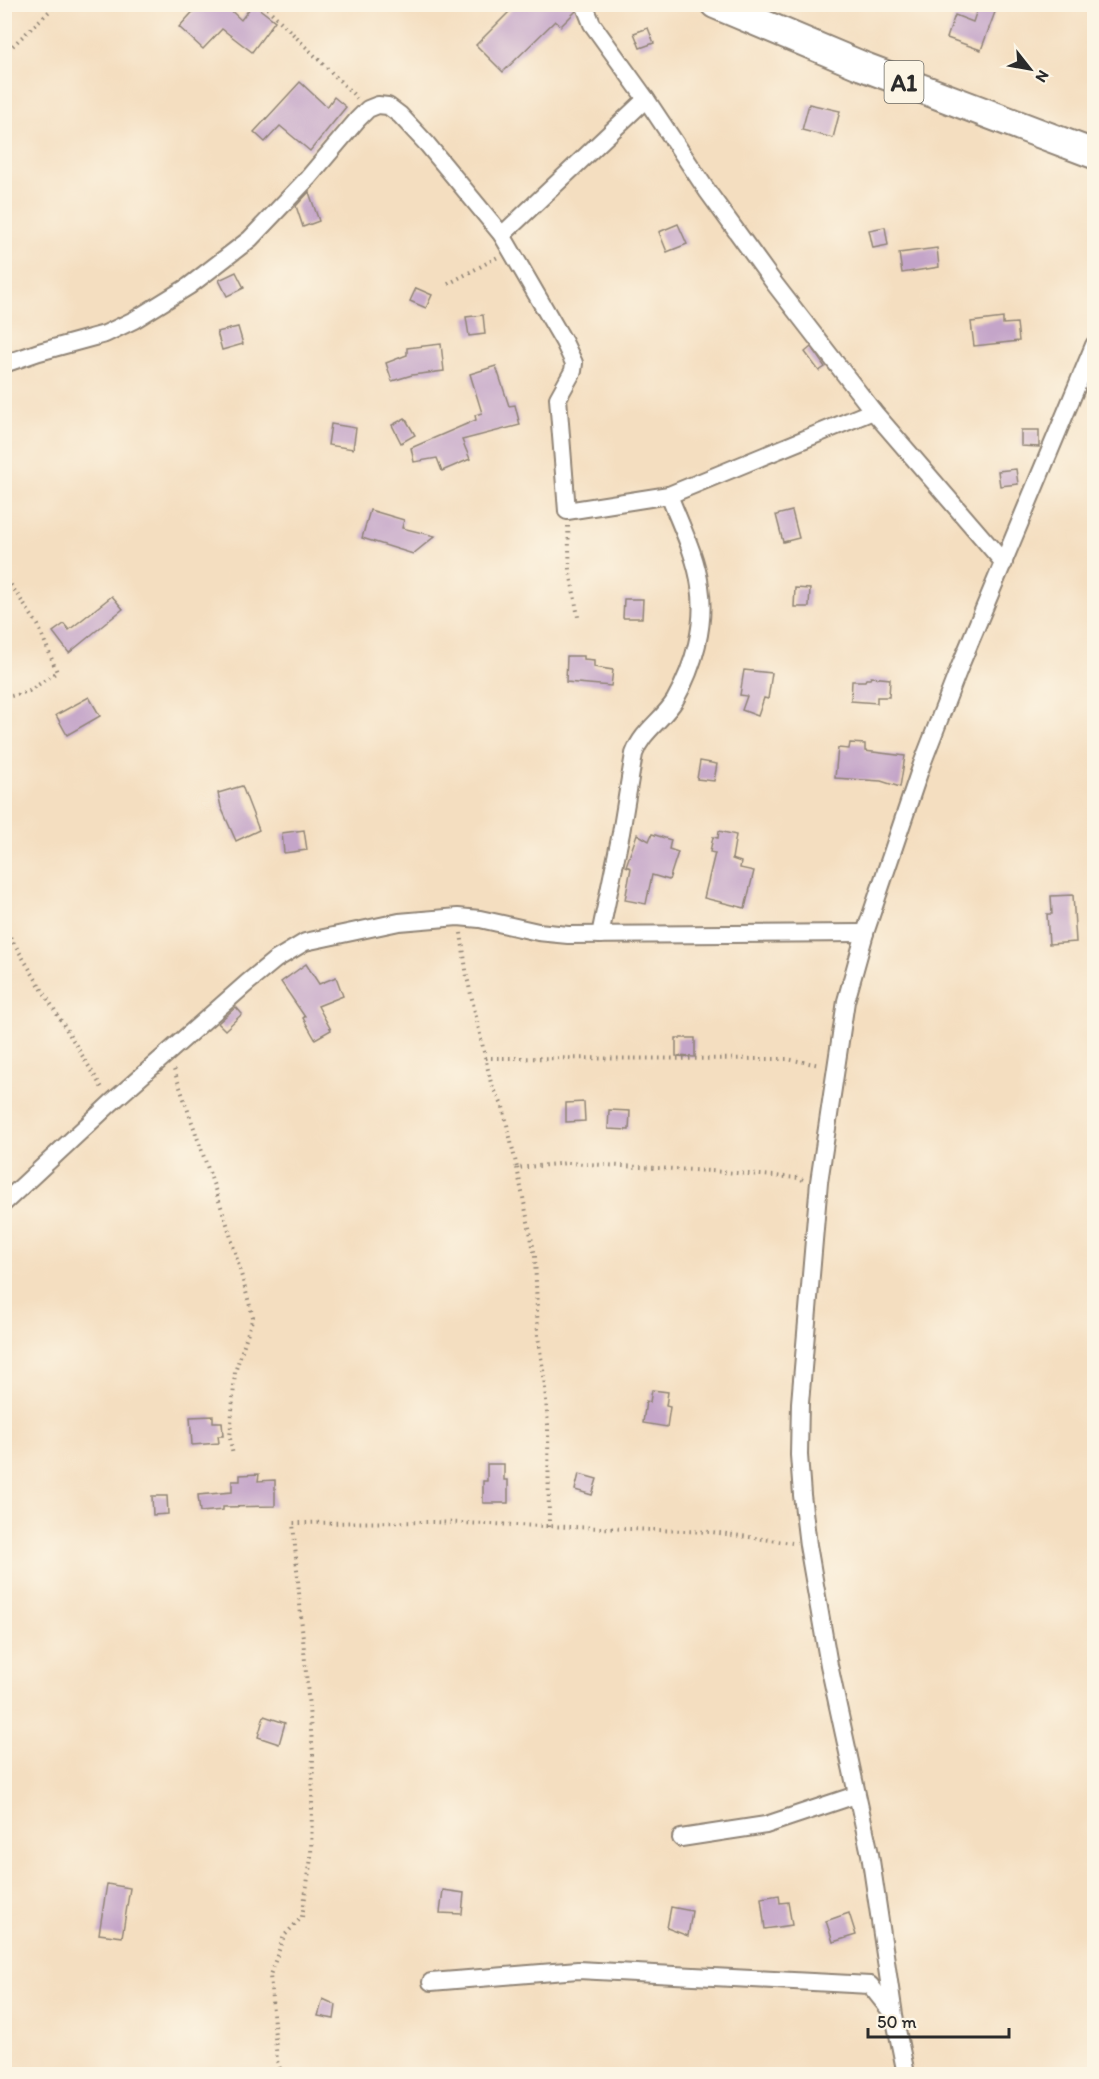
<svg xmlns="http://www.w3.org/2000/svg" width="1099" height="2079" font-family="Itim,sans-serif">
  <style>
    .building { fill: #c4a5c9 }
    .lines { fill: none; stroke-linecap: round; stroke-linejoin: round }
    .minor-casing { stroke: #908476; stroke-width: 20 }
    .trunk-casing { stroke: #908476; stroke-width: 32 }
    .path { stroke: #908476; stroke-width: 4; stroke-dasharray: 1.5 4.5; stroke-linecap: butt }
    .minor { stroke: #fff; stroke-width: 16 }
    .trunk { stroke: #fff; stroke-width: 28 }
    .labels { text-anchor: middle; dominant-baseline: central; stroke-width: 4.5; stroke-linejoin: round; paint-order: stroke }
    .shield { fill: #fcf5e5; stroke: #6a6863; stroke-width: 1.5 }
    .shield-label { font-size: 24px; font-weight: bold; fill: #2b2b2b }
  </style>
  <rect width="100%" height="100%" fill="#fcf5e5"/>
  <filter id="ink" filterUnits="userSpaceOnUse"><feTurbulence type="fractalNoise" baseFrequency=".0167" numOctaves="2"/><feDisplacementMap in="SourceGraphic" scale="12" xChannelSelector="R" yChannelSelector="G"/><feConvolveMatrix kernelMatrix="1 2 1 2 8 2 1 2 1" color-interpolation-filters="sRGB"/></filter>
  <filter id="wash" filterUnits="userSpaceOnUse"><feTurbulence type="fractalNoise" baseFrequency=".008" numOctaves="4" result="noise"/><feDisplacementMap in="SourceGraphic" scale="24" xChannelSelector="R" yChannelSelector="G"/><feGaussianBlur stdDeviation="1.35" result="paint"/><feColorMatrix in="noise" values="0 0 0 0 0 0 0 0 0 0 0 0 0 0 0 0 0 1.4 0 .05"/><feComposite in="paint" operator="in"/></filter>
  <g filter="url(#wash)">
    <rect width="100%" height="100%" fill="#f4dec0"/>
    <g id="blocks">
      <g class="building">
        <path d="M200 4H224L241 20 253 4 275 21 252 52 222 29 203 49 179 27Z"/>
        <path d="M517 4H574L576 11 561 26 555 21 503 72 476 45Z"/>
        <path d="M979 4H998L981 50 947 38 955 15 973 22Z"/>
        <path d="M648 28 654 43 640 48 634 33Z"/>
        <path d="M300 82 327 107 334 97 346 107 310 151 280 126 265 142 254 132Z"/>
        <path d="M809 104 840 111 833 138 802 130Z"/>
        <path d="M309 192 319 221 303 227 296 206Z"/>
        <path d="M678 224 687 244 667 252 659 232Z"/>
        <path d="M885 227 888 245 873 248 869 230Z"/>
        <path d="M937 248 939 267 902 273 899 253Z"/>
        <path d="M236 272 244 288 227 296 219 280Z"/>
        <path d="M416 288 432 295 426 308 410 301Z"/>
        <path d="M483 315 485 334 469 336 466 317Z"/>
        <path d="M1003 318V324L1017 323 1019 341 974 346 971 322Z"/>
        <path d="M238 327 243 344 222 350 217 332Z"/>
        <path d="M441 344 444 371 412 375 392 381 386 363 407 355V348Z"/>
        <path d="M811 347 825 367 819 371 805 352Z"/>
        <path d="M496 366 509 406 515 405 520 425 462 440 470 459 442 471 437 458 414 462 411 448 476 420 475 415 482 413 470 374Z"/>
        <path d="M405 418 415 435 401 443 392 425Z"/>
        <path d="M331 424 356 428 353 449 328 445Z"/>
        <path d="M1021 430H1039V447L1021 446Z"/>
        <path d="M1016 469 1018 484 1000 486 998 471Z"/>
        <path d="M370 510 404 520 402 528 435 536 413 554 362 538Z"/>
        <path d="M792 511 799 538 783 542 776 515Z"/>
        <path d="M795 588 810 589 809 607H794Z"/>
        <path d="M112 596 123 609 69 653 53 632 64 624 69 630Z"/>
        <path d="M624 599H643L642 618H623Z"/>
        <path d="M567 656H584V659L594 660V667L613 670 611 686 566 682Z"/>
        <path d="M744 670 772 673 768 699 764 698 758 716 742 710 747 696 740 695Z"/>
        <path d="M871 677 890 679 889 697H877V703L851 701 852 681H865L866 679H870Z"/>
        <path d="M89 697 100 716 67 735 56 715Z"/>
        <path d="M850 743 865 744V751L905 756 900 787 881 781 835 778 838 748 849 749Z"/>
        <path d="M700 761 717 764 714 781 697 779Z"/>
        <path d="M242 786 259 830 236 841 221 807 218 793Z"/>
        <path d="M304 830 307 850 284 853 282 833Z"/>
        <path d="M719 831 736 835 732 859 741 862 740 868 754 871 745 908 704 898 715 853 710 852 713 837 718 838Z"/>
        <path d="M637 834 649 841 652 834 671 840 669 849 678 852 669 880 652 875 646 904 625 900 631 868 626 866Z"/>
        <path d="M1073 895 1076 942 1049 944 1047 914H1052L1051 896Z"/>
        <path d="M306 964 319 984 336 977 343 996 318 1006 331 1030 315 1039 303 1018 305 1017 281 982Z"/>
        <path d="M236 1007 242 1014 225 1030 218 1023Z"/>
        <path d="M676 1038H695V1057L676 1056Z"/>
        <path d="M584 1102 585 1121 566 1122V1103Z"/>
        <path d="M609 1110 630 1111 629 1130 608 1129Z"/>
        <path d="M652 1390 668 1392 666 1406 670 1407 667 1427 643 1423 646 1401 650 1402Z"/>
        <path d="M213 1416V1422H222L223 1436H218L219 1443 192 1445 190 1417Z"/>
        <path d="M487 1464H504V1480H508V1503H483V1481H487Z"/>
        <path d="M259 1474 258 1481 275 1480V1506L223 1507V1510L200 1512 198 1495 232 1492V1481H240V1475Z"/>
        <path d="M579 1474 597 1479 592 1495 575 1490Z"/>
        <path d="M152 1496H167L168 1514 153 1515Z"/>
        <path d="M264 1716 285 1723 279 1744 258 1737Z"/>
        <path d="M107 1884 130 1888 122 1937 99 1934Z"/>
        <path d="M443 1890 464 1893 462 1914 440 1913Z"/>
        <path d="M779 1895 780 1903 788 1902 792 1925 765 1929 761 1898Z"/>
        <path d="M671 1907 692 1911 688 1936 667 1928Z"/>
        <path d="M849 1913 856 1935 833 1942 826 1921Z"/>
        <path d="M323 1999 336 2005 334 2019 318 2016Z"/>
      </g>
    </g>
  </g>
  <g filter="url(#ink)">
    <use href="#blocks" fill-opacity="0" stroke="#908476" stroke-width="1.5"/>
    <g class="lines">
      <g class="minor-casing">
        <g id="minor">
          <path d="M584 4 592 24 646 99 708 192 774 283 873 411 1004 563"/>
          <path d="M502 235 564 342 574 363 573 371 558 398 567 511 669 495C680 524 696 555 700 586 706 625 694 666 675 700 663 720 642 731 634 754L621 833 600 935"/>
          <path d="M4 364 39 352 105 334 134 320 189 286 250 239 308 178 358 119 368 109 378 105 388 106 400 115 427 144 502 235 646 99"/>
          <path d="M669 495 873 411"/>
          <path d="M4 1203 111 1103 247 983 275 960 305 942 399 922 458 917 480 919 538 932 568 935 865 933"/>
          <path d="M681 1838 766 1825 856 1795"/>
          <path d="M431 1982 578 1970 870 1985 893 2014"/>
          <path d="M906 2074 894 2015 870 1854 829 1665 808 1545 802 1495 799 1455 800 1403 819 1182 846 1001 865 933 922 764 960 666 1094 345"/>
        </g>
      </g>
      <g class="trunk-casing">
        <path id="trunk" d="M715 4 862 66 1094 154"/>
      </g>
      <g class="path">
        <path d="M263 4 357 98"/>
        <path d="M4 54 57 4"/>
        <path d="M448 284 498 257"/>
        <path d="M568 526 570 571 578 617"/>
        <path d="M4 575 38 625 57 672 29 691 4 698"/>
        <path d="M4 927 102 1088"/>
        <path d="M461 933 467 977 491 1083 503 1107 517 1168 568 1163 711 1171 799 1178 803 1180"/>
        <path d="M485 1058 787 1059 820 1065"/>
        <path d="M174 1070 228 1227 253 1317 235 1372 230 1438 233 1456"/>
        <path d="M517 1168 535 1256 538 1337 544 1376 548 1425 549 1527"/>
        <path d="M282 2074 277 2061 270 1975 284 1936 302 1917 311 1858 313 1754 293 1523 433 1522 712 1532 792 1543"/>
      </g>
      <use href="#minor" class="minor"/>
      <use href="#trunk" class="trunk"/>
    </g>
  </g>
  <g class="labels">
    <rect class="shield" x="884.5" y="61" width="39" height="42" rx="4.5"/>
    <g class="shield-label">
      <text x="904" y="82">A1</text>
    </g>
  </g>
  <rect width="1099" height="2079" fill="none" stroke="#fcf5e5" stroke-width="24"/>
  <g transform="translate(1030 69) rotate(121)" stroke="#fcf5e5" stroke-width="4.5" paint-order="stroke">
  <path d="M0-4.5L10 22L0 15L-10 22Z" fill="#2b2b2b"/>
  <text y="-9" font-size="16" font-weight="bold" text-anchor="middle" fill="#2b2b2b">N</text>
  </g>
  <path d="M868 2028v9h141v-9" fill="none" stroke="#2b2b2b" stroke-width="3"/>
  <text x="877" y="2028" font-size="18" fill="#2b2b2b" stroke="#fcf5e5" stroke-width="4.5" paint-order="stroke">50 m</text>
</svg>
